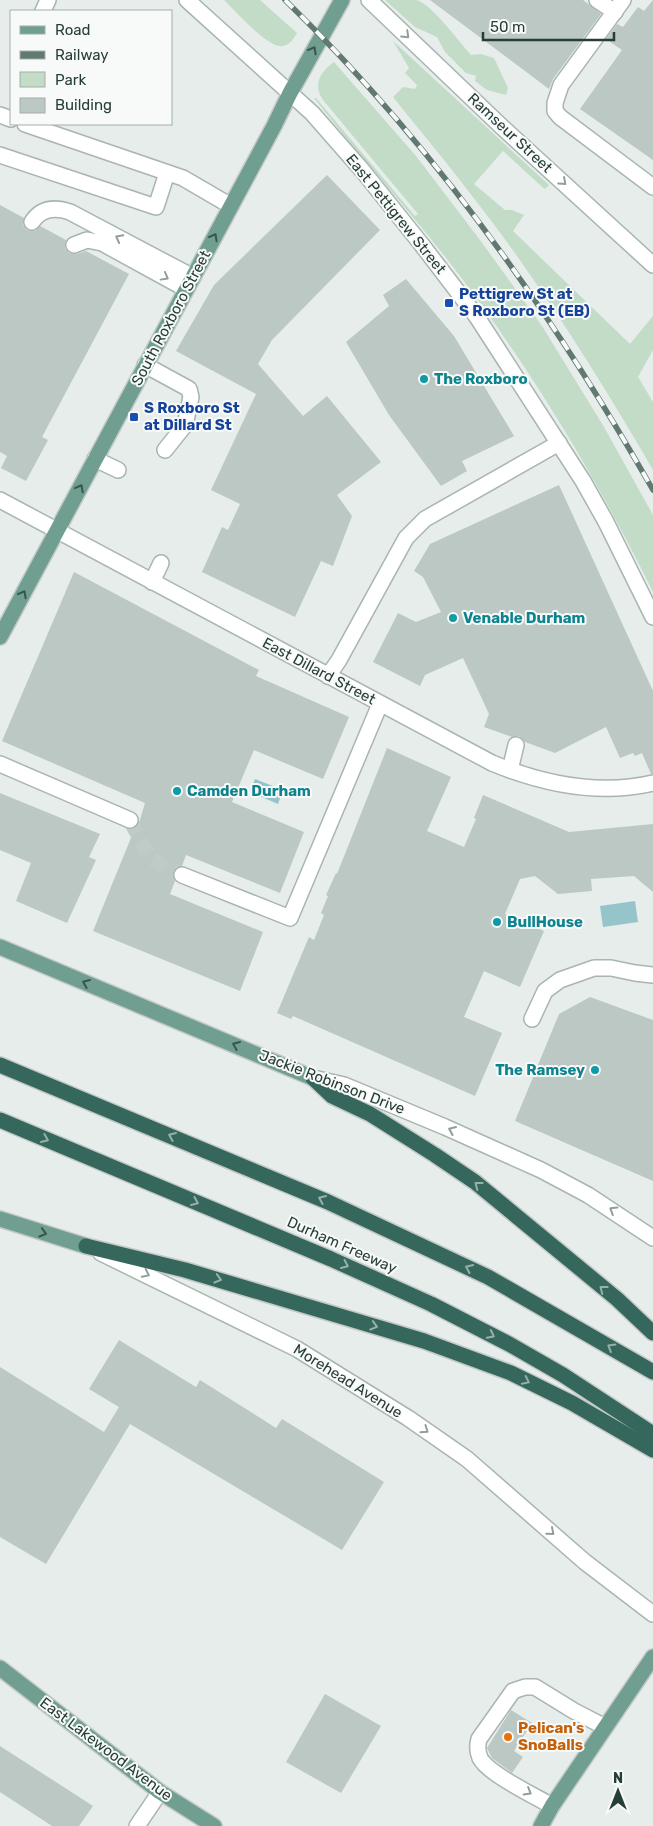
<svg xmlns="http://www.w3.org/2000/svg" width="653" height="1826" font-family="Rubik,sans-serif">
  <style>
    .green { fill: #c2dcc8 }
    .water { fill: #95c4cb }
    .building { fill: #bcc8c3 }
    .lines { fill: none; stroke-linecap: round; stroke-linejoin: round }
    .minor-tunnel { stroke: #c0cac6; stroke-width: 15; stroke-dasharray: 15 8; stroke-linecap: butt }
    .minor-casing { stroke: #a9b5b1; stroke-width: 18 }
    .major-casing { stroke: #c3c9c7; stroke-width: 18 }
    .highway-casing { stroke: #c3c9c7; stroke-width: 18 }
    .minor { stroke: #fff; stroke-width: 15 }
    .major { stroke: #709e91; stroke-width: 15 }
    .highway { stroke: #36675c; stroke-width: 15 }
    .rail-casing { stroke: #627972; stroke-width: 5.5 }
    .rail { stroke: #f7faf8; stroke-width: 4; stroke-dasharray: 11; stroke-linecap: butt }
    .oneway { stroke: #939e9b }
    .oneway2 { stroke: #39564e }
    .oneway3 { stroke: #96b0aa }
    .transit-dot { fill: #1a4fb4; stroke: #f7faf8; stroke-width: 2 }
    .culture-dot { fill: #0f9aa8; stroke: #f7faf8; stroke-width: 2 }
    .food-dot { fill: #e8710a; stroke: #f7faf8; stroke-width: 2 }
    .labels { text-anchor: middle; dominant-baseline: central; stroke-width: 4; stroke-linejoin: round; paint-order: stroke }
    .street-label { font-size: 15px; fill: #273e37; stroke: #f7faf8 }
    .transit-label { font-size: 15px; font-weight: bold; fill: #164399; stroke: #f7faf8; text-anchor: start }
    .culture-label { font-size: 15px; font-weight: bold; fill: #0d838f; stroke: #f7faf8; text-anchor: start }
    .food-label { font-size: 15px; font-weight: bold; fill: #c56008; stroke: #f7faf8; text-anchor: start }
  </style>
  <rect width="100%" height="100%" fill="#e6edea"/>
  <g class="green">
    <path d="M224 0H260L297 33C294 38 290 45 283 46 268 49 236 11 224 0Z"/>
    <path d="M385 0C395 0 407 0 416 0 431 3 459 42 471 55L481 54 494 58 508 88 506 95 487 90 475 81 476 76 466 73 445 52 437 37 415 27Z"/>
    <path d="M393 41 549 185 545 189 540 185 503 151 474 184 505 210H512L524 215 513 231 630 344 653 316V350L638 377 653 402V470C599 377 542 286 476 201 449 165 421 132 393 97L403 87 415 89 417 85 405 73 409 68Z"/>
    <path d="M334 62 416 156 480 240 542 326 604 427 653 515V592C599 483 536 377 463 280 416 217 362 160 314 98H316L415 216 418 214 323 100C313 85 319 73 334 62Z"/>
  </g>
  <g class="water">
    <path d="M255 779 283 790 278 804 250 792Z"/>
    <path d="M635 901 638 922 603 927 600 906Z"/>
  </g>
  <g class="building">
    <path d="M430 0H583L601 14 553 79 549 89Z"/>
    <path d="M653 0V160L580 109 622 50 606 39 617 24 623 27 638 7 644 11Z"/>
    <path d="M327 175 380 230 272 340 258 364 303 416 327 396 381 462 337 495 352 516 333 566 321 561 295 617 202 572 222 527 228 530 240 504 211 490 256 394 176 351 214 285Z"/>
    <path d="M0 205 24 218 23 225 27 230 35 231 40 226 66 240 65 248 69 253 77 254 86 251 129 274 42 437 48 440 26 481 1 468 7 456 0 452Z"/>
    <path d="M406 279 454 336 514 436 462 461 467 471 441 486 389 415 346 342 389 306 383 295Z"/>
    <path d="M559 485 653 691V774H651L642 753 635 756 633 753 620 758 606 727 555 753 525 742 519 736 512 737 484 727 489 714 463 658 425 675 420 686 373 662 398 613 416 622 441 612 423 577 414 571 430 544Z"/>
    <path d="M74 572 259 670 256 676 349 717 323 779 254 750 232 802 304 832 280 893 186 855 182 866 177 867 174 871 173 877 175 881 170 894 263 932 240 991 93 931 135 828 139 823 145 803 2 741Z"/>
    <path d="M387 748 451 777 427 831 464 847 476 819 474 818 483 795 569 832 653 824V892L634 876 591 879 592 891 558 894 535 876 520 879 505 914 544 931 520 987 484 971 464 1017 502 1033 475 1096 293 1016 291 1019 277 1013 309 937 314 940 324 915 321 913 328 896 326 895 336 873 337 874Z"/>
    <path d="M0 793 100 834 89 857 96 860 67 923 16 901 31 863 0 850Z"/>
    <path d="M590 997 653 1020V1181L515 1121 559 1014Z"/>
    <path d="M119 1340 196 1387 200 1380 276 1428 282 1419 384 1482 342 1550 130 1424 46 1564 0 1537V1367L104 1432 119 1407 89 1389Z"/>
    <path d="M325 1694 381 1726 341 1793 286 1762Z"/>
    <path d="M511 1710 532 1723 514 1751 523 1757 512 1773 492 1758 487 1748Z"/>
    <path d="M0 1746 93 1806 79 1826H52L0 1792Z"/>
  </g>
  <g class="lines">
    <path class="minor-tunnel" d="M130 820 151 859 182 875"/>
    <g class="minor-casing">
      <g id="minor">
        <path d="M187 0 312 113 362 170 422 245 477 317 583 481 606 522 653 617"/>
        <path d="M369 0 502 127 653 265"/>
        <path d="M597 0 615 12"/>
        <path d="M623 0 561 85 555 103V111L560 117 653 187"/>
        <path d="M43 11 48 0"/>
        <path d="M0 115 11 119"/>
        <path d="M25 124 183 178 231 206"/>
        <path d="M0 155 156 207 167 173"/>
        <path d="M32 222C41 208 55 207 70 212L193 277"/>
        <path d="M74 245 87 240 102 243 186 289"/>
        <path d="M145 365 189 389 191 397 185 425 165 450"/>
        <path d="M95 459 118 470"/>
        <path d="M0 500 492 763C543 784 598 796 653 783"/>
        <path d="M152 582 161 563"/>
        <path d="M328 676 339 660 406 538 425 519 559 443"/>
        <path d="M0 764 130 820"/>
        <path d="M510 770 516 745"/>
        <path d="M182 875 290 918 380 704"/>
        <path d="M532 1019 545 991 560 980 594 968H611L635 973 653 975"/>
        <path d="M313 1078 344 1085 445 1127 541 1170 588 1195 653 1238"/>
        <path d="M101 1253 297 1349 408 1418 467 1459 585 1562 653 1614"/>
        <path d="M552 1806C535 1796 488 1774 480 1758 477 1751 477 1746 479 1739L513 1691 525 1687H535L574 1711 605 1727"/>
        <path d="M137 1826 160 1792"/>
      </g>
    </g>
    <g class="major-casing">
      <g id="major">
        <path d="M0 637 274 126 290 93 342 0"/>
        <path d="M0 947 313 1078"/>
        <path d="M0 1219 86 1246"/>
        <path d="M0 1668 160 1792 214 1826"/>
        <path d="M541 1826 552 1806 653 1657"/>
      </g>
    </g>
    <g class="highway-casing">
      <g id="highway">
        <path d="M0 1065 328 1202 488 1277 653 1372"/>
        <path d="M313 1078 332 1096 370 1114 435 1155 475 1182 617 1299 653 1333"/>
        <path d="M0 1120 331 1259 431 1304 509 1344 563 1375 653 1434"/>
        <path d="M86 1246 185 1270 424 1341 511 1373 572 1403 653 1450"/>
      </g>
    </g>
    <use href="#minor" class="minor"/>
    <use href="#major" class="major"/>
    <use href="#highway" class="highway"/>
    <g class="rail-casing">
      <path id="rail" d="M285 0C432 143 552 312 653 490"/>
    </g>
    <use href="#rail" class="rail"/>
  </g>
  <defs><path id="oneway-chevron" d="M-2-3.5L2.5 0L-2 3.5" fill="none" stroke-width="1.6" stroke-linecap="round" stroke-linejoin="round" transform="scale(1.25)"/></defs>
  <g class="oneway">
    <use href="#oneway-chevron" transform="translate(406 35) rotate(44)"/>
    <use href="#oneway-chevron" transform="translate(563 182) rotate(42)"/>
    <use href="#oneway-chevron" transform="translate(119 238) rotate(-152)"/>
    <use href="#oneway-chevron" transform="translate(165 277) rotate(29)"/>
    <use href="#oneway-chevron" transform="translate(452 1130) rotate(-156)"/>
    <use href="#oneway-chevron" transform="translate(613 1210) rotate(-148)"/>
    <use href="#oneway-chevron" transform="translate(146 1274) rotate(26)"/>
    <use href="#oneway-chevron" transform="translate(425 1430) rotate(35)"/>
    <use href="#oneway-chevron" transform="translate(551 1532) rotate(41)"/>
    <use href="#oneway-chevron" transform="translate(528 1792) rotate(31)"/>
  </g>
  <g class="oneway2">
    <use href="#oneway-chevron" transform="translate(313 50) rotate(-61)"/>
    <use href="#oneway-chevron" transform="translate(214 237) rotate(-61)"/>
    <use href="#oneway-chevron" transform="translate(80 488) rotate(-62)"/>
    <use href="#oneway-chevron" transform="translate(23 594) rotate(-62)"/>
    <use href="#oneway-chevron" transform="translate(86 983) rotate(-157)"/>
    <use href="#oneway-chevron" transform="translate(236 1045) rotate(-157)"/>
    <use href="#oneway-chevron" transform="translate(43 1233) rotate(17)"/>
  </g>
  <g class="oneway3">
    <use href="#oneway-chevron" transform="translate(172 1136) rotate(-157)"/>
    <use href="#oneway-chevron" transform="translate(45 1139) rotate(23)"/>
    <use href="#oneway-chevron" transform="translate(478 1185) rotate(-142)"/>
    <use href="#oneway-chevron" transform="translate(322 1199) rotate(-157)"/>
    <use href="#oneway-chevron" transform="translate(195 1202) rotate(23)"/>
    <use href="#oneway-chevron" transform="translate(345 1265) rotate(25)"/>
    <use href="#oneway-chevron" transform="translate(469 1268) rotate(-155)"/>
    <use href="#oneway-chevron" transform="translate(218 1279) rotate(16)"/>
    <use href="#oneway-chevron" transform="translate(603 1289) rotate(-142)"/>
    <use href="#oneway-chevron" transform="translate(374 1326) rotate(17)"/>
    <use href="#oneway-chevron" transform="translate(491 1335) rotate(27)"/>
    <use href="#oneway-chevron" transform="translate(611 1347) rotate(-149)"/>
    <use href="#oneway-chevron" transform="translate(526 1381) rotate(26)"/>
  </g>
  <g class="transit-dot">
    <rect x="444" y="298" width="10" height="10" rx="2.5"/>
    <rect x="129" y="412" width="10" height="10" rx="2.5"/>
  </g>
  <g class="culture-dot">
    <circle cx="424" cy="379" r="5"/>
    <circle cx="453" cy="618" r="5"/>
    <circle cx="177" cy="791" r="5"/>
    <circle cx="497" cy="922" r="5"/>
    <circle cx="595" cy="1070" r="5"/>
  </g>
  <circle class="food-dot" cx="508" cy="1737" r="5"/>
  <g class="labels">
    <g class="street-label">
      <text transform="translate(510 133) rotate(43)">Ramseur Street</text>
      <text transform="translate(396 214) rotate(51)">East Pettigrew Street</text>
      <text transform="translate(171 318) rotate(-62)">South Roxboro Street</text>
      <text transform="translate(319 671) rotate(28)">East Dillard Street</text>
      <text transform="translate(332 1082) rotate(21)">Jackie Robinson Drive</text>
      <text transform="translate(342 1245) rotate(24)">Durham Freeway</text>
      <text transform="translate(348 1381) rotate(32)">Morehead Avenue</text>
      <text transform="translate(106 1749) rotate(37)">East Lakewood Avenue</text>
    </g>
    <g class="transit-label">
      <text x="459" y="294">Pettigrew St at<tspan x="459" dy="17">S Roxboro St (EB)</tspan></text>
      <text x="144" y="408">S Roxboro St<tspan x="144" dy="17">at Dillard St</tspan></text>
    </g>
    <g class="culture-label">
      <text x="434" y="379">The Roxboro</text>
      <text x="463" y="618">Venable Durham</text>
      <text x="187" y="791">Camden Durham</text>
      <text x="507" y="922">BullHouse</text>
      <text x="585" y="1070" text-anchor="end">The Ramsey</text>
    </g>
    <g class="food-label">
      <text x="518" y="1728">Pelican's<tspan x="518" dy="17">SnoBalls</tspan></text>
    </g>
  </g>
  <rect x="10" y="10" width="162" height="115" fill="#f7faf8" stroke="#a4afab"/>
  <rect x="20" y="26" width="25" height="8" fill="#709e91" stroke="#a4afab"/>
  <text x="55" y="35" font-size="15" fill="#273e37">Road</text>
  <rect x="20" y="51" width="25" height="8" fill="#627972" stroke="#a4afab"/>
  <text x="55" y="60" font-size="15" fill="#273e37">Railway</text>
  <rect x="20" y="72" width="25" height="15" fill="#c2dcc8" stroke="#a4afab"/>
  <text x="55" y="85" font-size="15" fill="#273e37">Park</text>
  <rect x="20" y="98" width="25" height="15" fill="#bcc8c3" stroke="#a4afab"/>
  <text x="55" y="110" font-size="15" fill="#273e37">Building</text>
  <g transform="translate(618 1791)" stroke="#f7faf8" stroke-width="4" paint-order="stroke">
  <path d="M0-4L9 19L0 12L-9 19Z" fill="#273e37"/>
  <text y="-8" font-size="14" font-weight="bold" text-anchor="middle" fill="#273e37">N</text>
  </g>
  <path d="M483 32v8h131v-8" fill="none" stroke="#273e37" stroke-width="2.5"/>
  <text x="490" y="32" font-size="15" fill="#273e37" stroke="#f7faf8" stroke-width="4" paint-order="stroke">50 m</text>
</svg>
